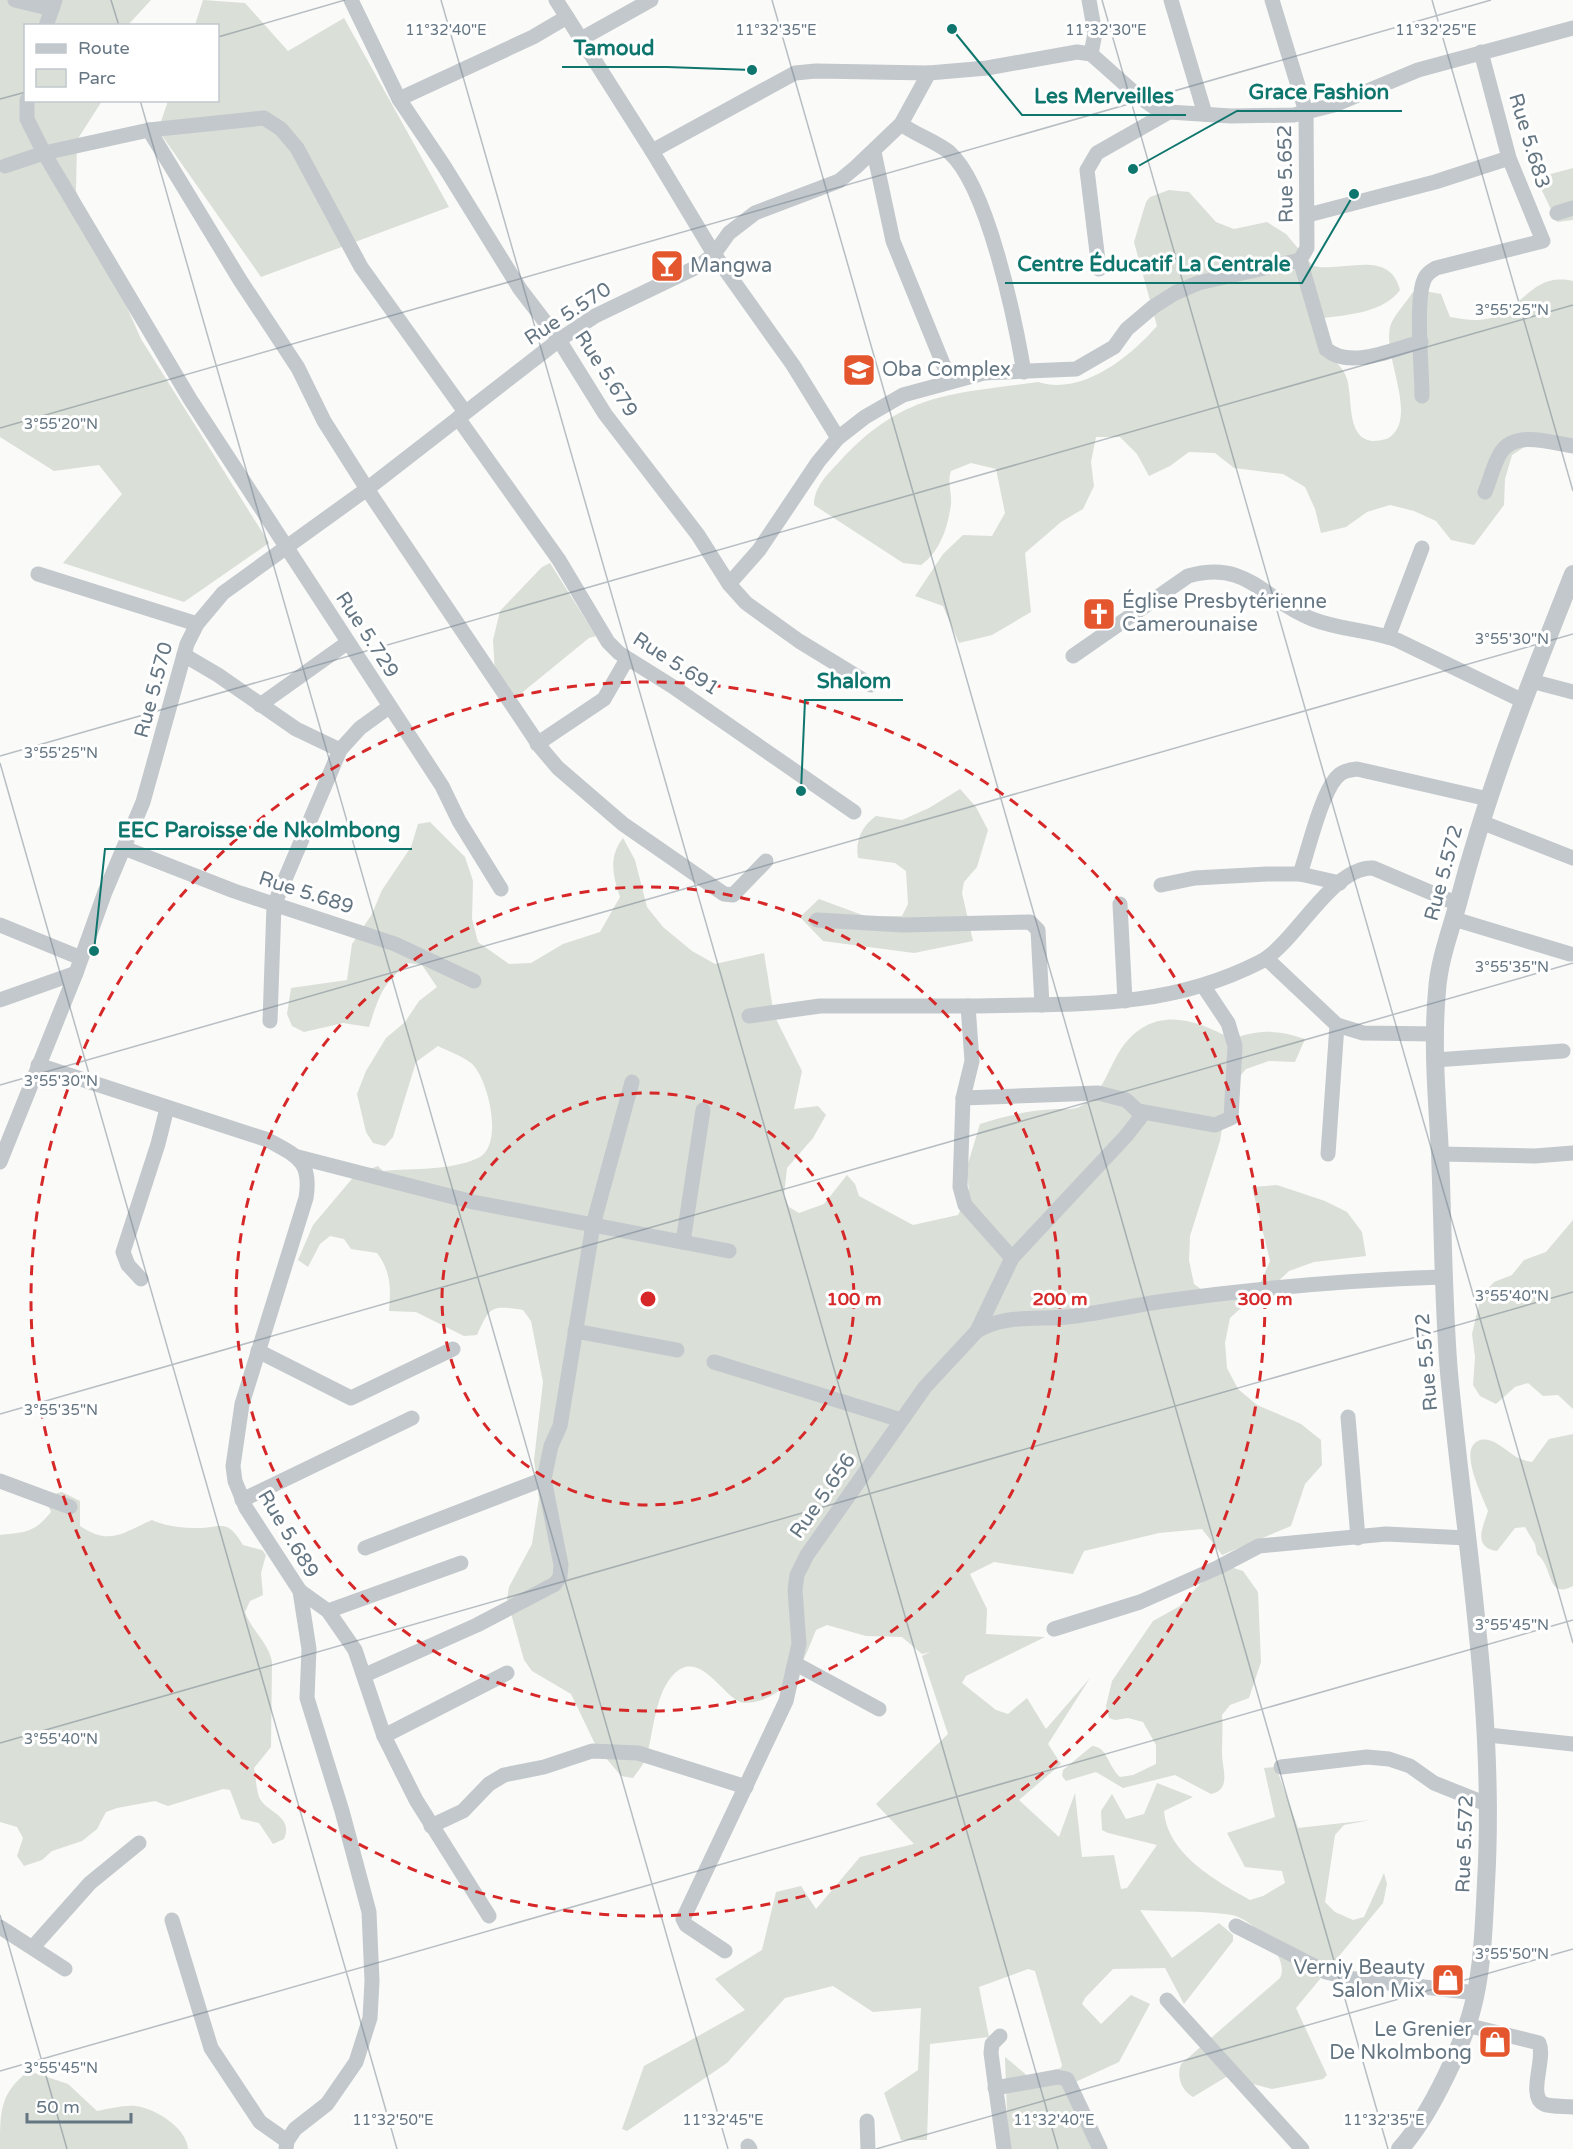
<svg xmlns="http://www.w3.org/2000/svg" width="1573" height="2149" font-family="'Varela Round',sans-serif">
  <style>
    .green { fill: #dadfd7 }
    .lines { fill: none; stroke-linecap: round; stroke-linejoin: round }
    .minor { stroke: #c3c8cc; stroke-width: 15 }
    .tertiary { stroke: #c3c8cc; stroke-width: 18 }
    .ticks { fill: none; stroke: #657683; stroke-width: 1.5; stroke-opacity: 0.45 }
    .ring { fill: none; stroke: #d62828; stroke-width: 3; stroke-dasharray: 10 8 }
    .labels { text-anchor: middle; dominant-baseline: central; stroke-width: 6; stroke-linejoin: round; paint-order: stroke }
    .street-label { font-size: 20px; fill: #657683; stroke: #fff }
    .poi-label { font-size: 20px; fill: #657683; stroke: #fff; text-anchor: start }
    .ticks-label { font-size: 15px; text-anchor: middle; fill: #657683; stroke: #fff; stroke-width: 6; stroke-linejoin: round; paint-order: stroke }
    .centre { fill: #d62828; stroke: #fff; stroke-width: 3 }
    .ring-label { font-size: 18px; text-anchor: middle; font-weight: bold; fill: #d62828; stroke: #fff; stroke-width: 6; stroke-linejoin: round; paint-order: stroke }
    .leader { fill: none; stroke: #0f766e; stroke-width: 2 }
    .callout-dot { fill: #0f766e; stroke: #fff; stroke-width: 2 }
    .callout-label { font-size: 21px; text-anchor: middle; font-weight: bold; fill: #0f766e; stroke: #fff; stroke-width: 6; stroke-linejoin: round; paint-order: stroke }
  </style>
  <rect width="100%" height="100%" fill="#fafaf8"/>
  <g class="green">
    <path d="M0 0H151L128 25 26 26V100L102 101 77 140 76 191 141 339 269 543 184 602 63 563 122 494 99 465 54 471 0 437Z"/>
    <path d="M203 0 245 3 288 51 344 18 449 207 261 277 158 130 168 101 218 100V26L195 25Z"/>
    <path d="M1573 168V220L1557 222 1536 178Z"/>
    <path d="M1169 190 1189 192 1216 222 1234 229 1267 222 1286 234 1313 266C1344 273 1389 248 1400 290 1384 312 1349 315 1323 318 1324 327 1323 342 1327 349 1333 361 1343 366 1347 379 1353 399 1346 438 1372 441 1377 441 1386 440 1390 437 1418 416 1383 357 1390 327 1393 316 1406 303 1412 293L1418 290 1441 294 1450 317C1467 320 1484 323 1500 314 1528 300 1536 273 1573 281V439L1534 441 1512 455 1505 479 1504 505 1474 545 1451 540 1436 521 1414 511 1390 505 1367 512 1346 527 1321 533 1315 509 1305 487 1283 474 1234 468 1215 453 1189 452 1170 466 1149 476 1137 454 1120 437H1096L1091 462 1094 486 1083 509 1061 522 1025 553 1031 612 992 635 959 643 943 606 915 596 943 554 963 535 992 536 1005 513 996 469 971 463 951 471C947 483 952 492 951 504 948 527 940 552 921 565L903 563 814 505C814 487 827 475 839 462 903 392 951 394 1038 382 1082 396 1130 357 1157 326L1134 242 1146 202 1150 197Z"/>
    <path d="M550 563 596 636 589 638 513 700 495 673 493 640 500 611 542 567Z"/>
    <path d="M960 789 976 807 988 830 977 867 964 882 962 893 973 941 914 953 823 941 800 917 819 899 865 916H902L908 904 906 871 895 863 858 858C855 840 862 826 876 816L902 820 929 808Z"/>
    <path d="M430 822 465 857 473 881 472 919 478 942 509 964 531 963 563 944 600 932 620 897C613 876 608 857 623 838L635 860 647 907 663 927 692 951 715 964 764 953 774 1015 802 1071 794 1109 818 1106 826 1115 813 1138 787 1168 784 1195 789 1207 799 1213 824 1204 847 1175 855 1184 859 1196 913 1225 958 1215 969 1194 967 1167 980 1124C1006 1116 1029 1110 1056 1109 1063 1109 1073 1110 1079 1107 1105 1092 1106 1072 1121 1049 1151 1006 1192 1017 1231 1039 1261 1030 1275 1029 1305 1039L1295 1062 1269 1061 1246 1069 1228 1090 1220 1141 1190 1236 1189 1260 1194 1284 1213 1298 1260 1284 1270 1261 1252 1187 1277 1185 1325 1201 1347 1212 1362 1232 1366 1256 1314 1262 1289 1271 1271 1288 1252 1298 1230 1318 1225 1343 1227 1368 1238 1389 1257 1405 1301 1424 1321 1440 1322 1465 1305 1484 1291 1526 1222 1555 1202 1529 1159 1533 1084 1551 1073 1574 994 1562 970 1574 987 1609 986 1634 1045 1637 966 1676 962 1683 996 1710 1008 1714 1027 1698 1046 1729 1090 1678 1048 1744 1061 1764 1019 1800 1059 1837 1075 1793 1082 1857 1114 1855 1121 1889 1127 1888 1157 1845 1108 1833 1102 1830 1101 1811 1112 1794 1126 1819 1144 1814 1157 1783 1193 1797 1164 1811C1167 1854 1216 1881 1250 1900L1263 1896 1285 1883 1282 1871 1245 1867 1227 1833 1275 1817 1264 1768 1276 1767 1298 1828 1370 1820 1344 1825 1335 1835 1325 1902 1335 1912 1353 1920 1364 1917 1384 1873 1387 1884 1383 1903 1296 2008 1327 2075 1323 2079 1272 2089 1226 2077 1193 2097C1182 2091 1176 2077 1181 2064L1280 1978C1291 1957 1251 1918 1232 1915 1202 1910 1170 1912 1140 1910L1172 1958 1219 1923 1233 1935V1941L1184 2004 1165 1968 1113 1969 1085 1998 1082 2004 1101 2024 1131 1995 1150 2004 1119 2062 1071 2084 1099 2149H998L1008 2142 1005 2057 1029 2077 1061 2068 1062 2065 1035 1971 1028 1969 979 1987 989 2037 930 2044 927 2140H901L884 2093 918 2070 921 2008 873 2012 833 1986 785 1998 727 2063 627 2131 622 2129 644 2066 745 2010 715 1979 762 1950 776 1892 801 1886 816 1909 860 1857 914 1844 876 1804 948 1734 922 1656 930 1652 922 1654 902 1637 866 1636 827 1625 816 1630C804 1660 794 1688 762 1700 755 1702 747 1704 740 1702 723 1696 700 1650 675 1673 655 1692 654 1730 647 1755 645 1763 638 1771 633 1778L621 1776 596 1746 571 1694 532 1671 524 1660 507 1599 509 1587 532 1544 539 1498 534 1460 543 1382 531 1321 523 1310C491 1305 490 1306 477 1335L464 1336 416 1312 389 1311C391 1289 391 1271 377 1253L351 1249 344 1239 330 1236 320 1244 308 1267 298 1260 313 1225 356 1174 378 1166 383 1171C414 1168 450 1171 478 1158 505 1146 488 1077 471 1063 462 1056 448 1051 438 1046L416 1062 393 1137 385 1146 373 1143 366 1132 357 1094 366 1071 386 1038 405 1022 419 1001 437 987 422 965 408 963C381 986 380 994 369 1027L343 1023 304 1032 292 1026 287 1014 291 988 347 980 352 944 372 914 382 890 411 847 418 824Z"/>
    <path d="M1573 1220V1409L1558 1395 1543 1396 1528 1383 1515 1387 1496 1404 1480 1396 1473 1385 1475 1357 1472 1334 1481 1296 1494 1282 1512 1275 1524 1260 1546 1252Z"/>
    <path d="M1573 1434V1586C1546 1600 1554 1567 1537 1554L1535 1544 1525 1527 1515 1528 1497 1551C1472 1547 1483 1527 1488 1511 1483 1497 1458 1450 1478 1441 1484 1438 1490 1440 1496 1443 1512 1452 1513 1459 1532 1462L1549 1439Z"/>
    <path d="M62 1492 80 1501V1526C110 1546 122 1533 152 1520 165 1526 180 1528 194 1528 221 1529 226 1516 243 1545L262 1550 266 1555 261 1573 263 1595 250 1601 245 1612C251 1630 269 1643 272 1662L271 1747 254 1768C256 1777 256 1788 259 1797 266 1813 294 1815 284 1839L273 1844 259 1823 241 1819 230 1790 223 1789 168 1806 155 1801 117 1808 106 1812 97 1829 82 1841 52 1851 42 1860 24 1866 17 1856 23 1838 17 1827 0 1822V1535C26 1532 34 1533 51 1512L46 1501 50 1495Z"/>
    <path d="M1230 1567 1243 1571 1258 1592 1261 1662 1249 1698 1230 1705 1222 1715C1223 1729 1222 1741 1222 1754 1222 1768 1232 1790 1211 1794L1175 1775 1123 1788 1096 1772 1066 1781 1062 1776 1063 1770 1092 1746C1108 1747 1107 1765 1120 1777L1133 1775 1156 1764V1745L1143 1722 1128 1718 1115 1720 1109 1718 1106 1706 1112 1681 1153 1621 1180 1606 1199 1585 1216 1572Z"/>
    <path d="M29 2071 68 2084 97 2111C109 2109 123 2105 135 2106 155 2108 187 2128 188 2149H0C0 2110 0 2093 29 2071Z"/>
  </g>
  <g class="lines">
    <g class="minor">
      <path d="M15 0 52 9"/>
      <path d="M351 0 399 99 444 166 520 289 559 340 605 414 698 535 729 584 746 603 799 641 871 685"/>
      <path d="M556 0 581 39"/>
      <path d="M651 0 581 39 652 151 795 73 816 71 929 73"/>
      <path d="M1089 0 1095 33 1091 54"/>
      <path d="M1171 0 1205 114"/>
      <path d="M46 26 55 0"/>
      <path d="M399 99 533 37 567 17"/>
      <path d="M27 100V119L44 153 190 399 442 786 459 821 501 889"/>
      <path d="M901 124C916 135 935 141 949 152 988 186 1015 320 1024 372"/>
      <path d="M149 130 240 280 298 368 324 421 367 489 541 748 558 768 623 824 724 894 733 895 766 861"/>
      <path d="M652 151 714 254 793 365 838 438"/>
      <path d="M874 152 893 241 950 381"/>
      <path d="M5 166 44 153 149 130 264 118 281 129 297 148 361 267 465 412"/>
      <path d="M1557 213 1573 208"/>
      <path d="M1308 215 1435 182 1509 158"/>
      <path d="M1300 260 1326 349C1350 370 1393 349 1421 342"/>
      <path d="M1099 269 1087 170 1097 153 1169 112"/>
      <path d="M1422 396C1422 370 1415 301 1424 280 1426 274 1431 271 1436 268L1543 241 1509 158 1481 52"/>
      <path d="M458 418 559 560 608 642 619 653 675 688 854 812"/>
      <path d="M1485 492C1490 480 1494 463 1501 452 1516 430 1552 443 1573 446"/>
      <path d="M38 574 197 624"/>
      <path d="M729 584 759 550 818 462 838 438 865 417 903 395 984 373 1076 369 1114 347 1127 329 1153 307 1175 293 1198 283 1300 260 1307 248 1306 112 1272 0"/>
      <path d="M1388 637 1422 548"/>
      <path d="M184 655 218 675 296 729 340 750 360 728 389 707"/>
      <path d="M1073 656 1188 576C1248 559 1263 600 1312 619 1340 630 1369 630 1397 640L1523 701"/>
      <path d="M1531 681 1573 692"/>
      <path d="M260 705 347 643"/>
      <path d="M537 744 604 699 627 659"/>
      <path d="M1481 822 1573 858"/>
      <path d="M124 848 234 891 395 944 474 981"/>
      <path d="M1300 874C1308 851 1321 795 1336 778 1342 771 1349 770 1357 769L1488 799"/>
      <path d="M1161 885 1195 878 1267 874H1300L1340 883"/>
      <path d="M1120 904 1125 1001"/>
      <path d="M1454 919 1570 954"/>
      <path d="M817 920 903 925 1030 922 1038 930 1042 1005"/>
      <path d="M0 925 81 958"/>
      <path d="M1267 959 1337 1025 1363 1033 1436 1034"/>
      <path d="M0 1000 76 973"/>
      <path d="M749 1016 820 1006H968"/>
      <path d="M270 1021 274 905 340 750"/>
      <path d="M1435 1060 1563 1051"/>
      <path d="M38 1065 268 1140C297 1156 312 1161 306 1198L242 1404 233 1466 235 1481 246 1508 300 1591 309 1649 307 1698 342 1811 369 1912 372 1981 370 2018 356 2062 327 2104 295 2129 287 2141 286 2149"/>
      <path d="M963 1098 1098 1093 1126 1100 1138 1111 1215 1125 1231 1118 1235 1046 1228 1023 1204 987"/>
      <path d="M1328 1154 1337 1025"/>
      <path d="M1440 1154 1535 1156 1573 1153"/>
      <path d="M298 1157 473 1202 729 1251"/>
      <path d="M0 1162 76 973 105 892 143 802 187 644 197 624 223 593 367 489 559 340 595 316 699 266 714 254 729 233 755 213 839 181 856 167 901 124 929 73 987 68 1077 52 1091 54 1137 95 1154 107 1169 112 1231 116 1294 115 1334 105 1418 70 1573 28"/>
      <path d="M683 1242 703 1110"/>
      <path d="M1012 1258 965 1205 960 1187 963 1098 972 1061 968 1006C1072 1003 1164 1011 1260 962 1295 944 1332 866 1373 868L1458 904"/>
      <path d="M141 1279 128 1265 123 1252 158 1144 167 1108"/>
      <path d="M575 1331 677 1350"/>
      <path d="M977 1331C1005 1313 1042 1321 1075 1316 1105 1312 1135 1305 1165 1301 1257 1288 1350 1280 1443 1277"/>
      <path d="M258 1351 351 1398 453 1349"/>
      <path d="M714 1362 901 1420"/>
      <path d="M1348 1417 1358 1538"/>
      <path d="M0 1481 70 1507"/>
      <path d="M242 1500 412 1418"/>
      <path d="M365 1548 544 1479"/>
      <path d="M300 1591 328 1611 355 1650 384 1736 416 1800 489 1916"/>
      <path d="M328 1611 461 1563"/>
      <path d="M1054 1629 1140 1602 1219 1567 1259 1546 1386 1534 1467 1538"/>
      <path d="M796 1664 879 1709"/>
      <path d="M365 1675 477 1625 555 1584 560 1577 561 1565 544 1479 551 1446 560 1426 593 1225 632 1082"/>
      <path d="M1488 1735 1573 1744"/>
      <path d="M384 1736 507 1673"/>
      <path d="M1281 1767 1367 1757 1389 1759 1410 1766 1434 1783 1489 1805"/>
      <path d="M431 1826 463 1811 489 1784 504 1775 544 1767 592 1751 638 1753 746 1787"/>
      <path d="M172 1920 211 2048 260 2122 287 2141"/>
      <path d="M1236 1926 1326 1972 1355 1979 1476 1993"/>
      <path d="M0 1927 65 1969"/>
      <path d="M33 1947 90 1883 139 1843"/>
      <path d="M725 1951 686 1925 683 1919 786 1701 799 1644 795 1590 797 1575 807 1555 925 1387 977 1331 1012 1258 1126 1136 1140 1118 1138 1111"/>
      <path d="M1167 2000 1302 2149"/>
      <path d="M1466 2025 1539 2043C1546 2059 1527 2096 1544 2104 1551 2107 1565 2106 1573 2107"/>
      <path d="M1000 2036 992 2044 991 2053 1004 2149"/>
      <path d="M995 2088 1057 2077 1067 2079 1100 2149"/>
      <path d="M867 2121 868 2149"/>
      <path d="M748 2146 750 2149"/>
    </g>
    <path class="tertiary" d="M1400 2149C1430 2116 1466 2041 1475 1997 1483 1960 1484 1921 1486 1883 1496 1711 1465 1544 1449 1373 1443 1300 1443 1227 1440 1153 1437 1099 1432 1045 1437 991 1439 959 1452 927 1460 896 1489 785 1531 680 1573 574"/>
  </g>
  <path class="ticks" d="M111 0 119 26M441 0 1058 2149M772 0 1388 2149M1102 0 1573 1643M1432 0 1573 491M218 37 345 0M0 99 26 92M140 100 728 2149M0 428 1491 0M0 756 1573 305M0 763 397 2149M0 1085 1573 634M0 1414 1573 963M0 1743 1573 1292M0 1915 67 2149M0 2071 1573 1620M876 2149 1573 1949"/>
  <g class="ring">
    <circle cx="648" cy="1299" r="206"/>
    <circle cx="648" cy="1299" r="412"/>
    <circle cx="648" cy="1299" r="617"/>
  </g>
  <defs>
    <g id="bar-square" transform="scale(1.725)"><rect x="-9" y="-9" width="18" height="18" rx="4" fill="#e4572e" stroke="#fff"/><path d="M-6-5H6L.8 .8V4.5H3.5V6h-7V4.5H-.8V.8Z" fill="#fff"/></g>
    <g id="school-square" transform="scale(1.725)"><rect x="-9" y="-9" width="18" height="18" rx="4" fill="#e4572e" stroke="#fff"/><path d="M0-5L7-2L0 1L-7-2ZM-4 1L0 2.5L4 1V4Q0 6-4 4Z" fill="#fff"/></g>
    <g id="church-square" transform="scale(1.725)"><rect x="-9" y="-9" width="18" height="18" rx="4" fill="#e4572e" stroke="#fff"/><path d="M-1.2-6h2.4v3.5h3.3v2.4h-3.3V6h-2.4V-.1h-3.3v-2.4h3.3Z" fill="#fff"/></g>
    <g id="shop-square" transform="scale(1.725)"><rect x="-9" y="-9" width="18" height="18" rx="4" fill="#e4572e" stroke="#fff"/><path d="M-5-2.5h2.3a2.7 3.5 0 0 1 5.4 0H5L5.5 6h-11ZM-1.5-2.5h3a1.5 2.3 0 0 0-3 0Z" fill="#fff"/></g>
  </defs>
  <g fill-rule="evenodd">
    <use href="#bar-square" x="667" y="266"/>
    <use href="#school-square" x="859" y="370"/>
    <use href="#church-square" x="1099" y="614"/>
    <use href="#shop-square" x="1448" y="1980"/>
    <use href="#shop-square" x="1495" y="2042"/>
  </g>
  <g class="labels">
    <g class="street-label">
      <text transform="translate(1529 141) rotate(73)">Rue 5.683</text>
      <text transform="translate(1286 174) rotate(-91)">Rue 5.652</text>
      <text transform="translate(568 314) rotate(-33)">Rue 5.570</text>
      <text transform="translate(606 374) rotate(57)">Rue 5.679</text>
      <text transform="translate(367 635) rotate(57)">Rue 5.729</text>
      <text transform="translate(676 664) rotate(33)">Rue 5.691</text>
      <text transform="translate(154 690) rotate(-75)">Rue 5.570</text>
      <text transform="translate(1444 873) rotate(-75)">Rue 5.572</text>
      <text transform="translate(306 893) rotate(18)">Rue 5.689</text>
      <text transform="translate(1427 1362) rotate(-95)">Rue 5.572</text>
      <text transform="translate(823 1496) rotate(-55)">Rue 5.656</text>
      <text transform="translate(288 1534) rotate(59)">Rue 5.689</text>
      <text transform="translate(1465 1844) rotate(-88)">Rue 5.572</text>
    </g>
    <g class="poi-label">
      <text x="690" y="266">Mangwa</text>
      <text x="882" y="370">Oba Complex</text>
      <text x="1122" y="602">Église Presbytérienne<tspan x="1122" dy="23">Camerounaise</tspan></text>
      <text x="1425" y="1968" text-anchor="end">Verniy Beauty<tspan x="1425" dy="23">Salon Mix</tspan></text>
      <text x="1472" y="2030" text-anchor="end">Le Grenier<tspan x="1472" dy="23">De Nkolmbong</tspan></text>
    </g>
  </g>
  <g class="ticks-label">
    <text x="446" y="35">11°32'40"E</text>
    <text x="776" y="35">11°32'35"E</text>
    <text x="1106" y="35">11°32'30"E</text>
    <text x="1436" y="35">11°32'25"E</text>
    <text x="1512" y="315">3°55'25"N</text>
    <text x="61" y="429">3°55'20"N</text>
    <text x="1512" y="644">3°55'30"N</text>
    <text x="61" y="758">3°55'25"N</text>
    <text x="1512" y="972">3°55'35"N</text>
    <text x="61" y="1086">3°55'30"N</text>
    <text x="1512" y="1301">3°55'40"N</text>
    <text x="61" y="1415">3°55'35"N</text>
    <text x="1512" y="1630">3°55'45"N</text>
    <text x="61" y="1744">3°55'40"N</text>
    <text x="1512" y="1959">3°55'50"N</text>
    <text x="61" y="2073">3°55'45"N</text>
    <text x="393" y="2125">11°32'50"E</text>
    <text x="723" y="2125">11°32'45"E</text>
    <text x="1054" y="2125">11°32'40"E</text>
    <text x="1384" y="2125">11°32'35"E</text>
  </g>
  <circle cx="648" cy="1299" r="9" class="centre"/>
  <g class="ring-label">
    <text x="854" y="1305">100 m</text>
    <text x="1060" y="1305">200 m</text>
    <text x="1265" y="1305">300 m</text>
  </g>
  <path class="leader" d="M752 70L667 67H562M1133 169L1237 111H1402M952 29L1022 115H1186M1354 194L1302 283H1005M801 791L805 700H903M94 951L105 849H412"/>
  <g class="callout-dot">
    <circle cx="752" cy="70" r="6"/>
    <circle cx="1133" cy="169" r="6"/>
    <circle cx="952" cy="29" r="6"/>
    <circle cx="1354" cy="194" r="6"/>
    <circle cx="801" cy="791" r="6"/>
    <circle cx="94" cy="951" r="6"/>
  </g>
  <g class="callout-label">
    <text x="614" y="55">Tamoud</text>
    <text x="1319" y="99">Grace Fashion</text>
    <text x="1104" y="103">Les Merveilles</text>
    <text x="1154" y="271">Centre Éducatif La Centrale</text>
    <text x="854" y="688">Shalom</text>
    <text x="259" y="837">EEC Paroisse de Nkolmbong</text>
  </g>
  <rect x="24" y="24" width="195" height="78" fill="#ffffff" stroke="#c1c8cd" stroke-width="1.5"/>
  <rect x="36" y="44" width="30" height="9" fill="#c3c8cc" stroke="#c1c8cd" stroke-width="1.5"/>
  <text x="78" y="54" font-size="18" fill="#657683">Route</text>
  <rect x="36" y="69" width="30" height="18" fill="#dadfd7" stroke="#c1c8cd" stroke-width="1.5"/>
  <text x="78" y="84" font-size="18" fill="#657683">Parc</text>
  <path d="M27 2113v9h104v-9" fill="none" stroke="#657683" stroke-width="3"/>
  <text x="36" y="2113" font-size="18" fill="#657683" stroke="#ffffff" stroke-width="4.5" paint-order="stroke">50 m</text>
</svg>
